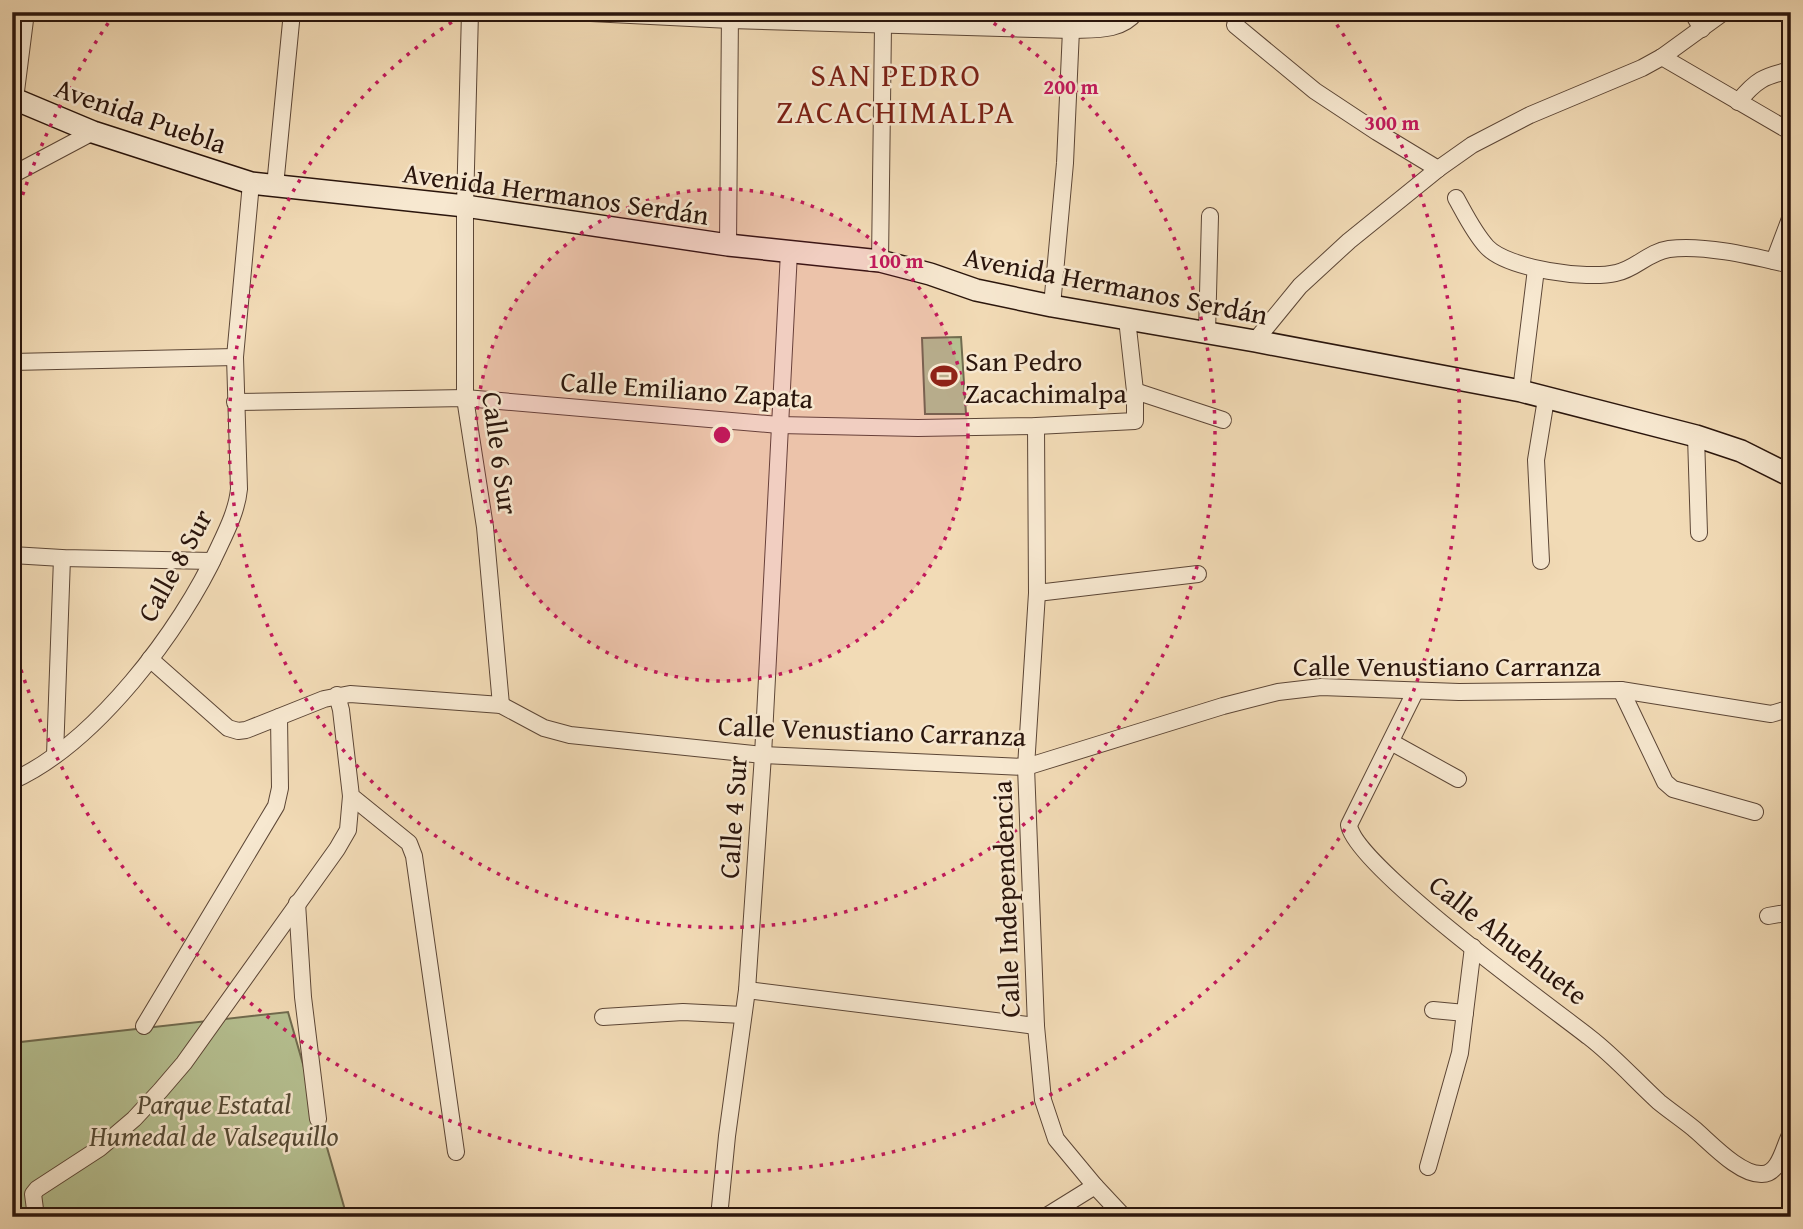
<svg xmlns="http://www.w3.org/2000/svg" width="1803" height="1229" font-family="'Gentium Book Plus',serif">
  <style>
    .green { fill: #b6c192; stroke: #706b4f; stroke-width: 2 }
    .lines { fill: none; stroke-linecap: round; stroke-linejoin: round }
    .street-casing { stroke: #5c4636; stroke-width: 18 }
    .secondary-casing { stroke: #2a150c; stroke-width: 24 }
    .street { stroke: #f7e8d0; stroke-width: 16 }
    .secondary { stroke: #f7e8d0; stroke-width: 21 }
    .ring { fill: none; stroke: #c2185b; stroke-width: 3.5; stroke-dasharray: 3.5 7 }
    .labels { text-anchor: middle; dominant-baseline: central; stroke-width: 5; stroke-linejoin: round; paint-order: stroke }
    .street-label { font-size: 28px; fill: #2a150c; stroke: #f7e8d0 }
    .poi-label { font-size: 28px; fill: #2a150c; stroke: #f7e8d0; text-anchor: start }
    .park-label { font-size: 28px; font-style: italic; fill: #544934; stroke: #f7e8d0 }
    .quarter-label { font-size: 32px; letter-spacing: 2px; fill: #7a1f14; stroke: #f7e8d0 }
    .centre { fill: #c2185b; stroke: #f7e8d0; stroke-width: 3.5 }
    .ring-label { font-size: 21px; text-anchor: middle; font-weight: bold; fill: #c2185b; stroke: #f7e8d0; stroke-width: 5; stroke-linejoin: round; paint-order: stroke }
  </style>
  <rect width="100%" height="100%" fill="#f2dbb6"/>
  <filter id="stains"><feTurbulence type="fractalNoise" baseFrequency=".00286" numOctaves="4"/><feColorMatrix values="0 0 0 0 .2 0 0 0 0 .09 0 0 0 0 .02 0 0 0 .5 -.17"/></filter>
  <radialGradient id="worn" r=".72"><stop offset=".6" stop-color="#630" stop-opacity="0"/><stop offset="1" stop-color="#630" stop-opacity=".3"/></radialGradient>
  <g class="green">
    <path d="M961 337 966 414H925L922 338Z"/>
    <path d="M288 1012 347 1217H12V1043Z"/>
  </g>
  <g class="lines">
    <g class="street-casing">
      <g id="street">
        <path d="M470 12 465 206V398L485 527 501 705"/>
        <path d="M571 12 730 20 1071 30C1094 29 1121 32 1136 12"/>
        <path d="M1692 12 1702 29"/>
        <path d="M1235 25 1315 91 1377 132 1438 169"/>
        <path d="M1662 57 1791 132"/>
        <path d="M15 99 26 12"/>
        <path d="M1738 102C1756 80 1764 76 1791 70"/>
        <path d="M12 175 93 132"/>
        <path d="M275 186 292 12"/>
        <path d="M1456 198C1465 214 1474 233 1487 247 1508 269 1587 280 1616 273 1636 269 1648 252 1669 249 1704 244 1756 257 1791 265"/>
        <path d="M728 245 730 12"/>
        <path d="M880 261 883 25"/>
        <path d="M1774 261 1791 216"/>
        <path d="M1052 306 1065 163 1071 30"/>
        <path d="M1207 333 1210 216"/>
        <path d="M1255 341 1300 286 1349 241 1438 169 1472 145 1530 115 1642 68 1662 57 1724 12"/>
        <path d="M12 362 235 357"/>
        <path d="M1135 391 1223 420"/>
        <path d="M1521 391 1536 269"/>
        <path d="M235 402 465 398 779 425 918 428 1036 426 1135 421V391L1127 319"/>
        <path d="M1036 426 1037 593 1026 767 1036 1026 1043 1100 1056 1139 1095 1186 1124 1217"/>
        <path d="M1696 436 1699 533"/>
        <path d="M12 555 62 558 212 561"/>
        <path d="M1541 561 1536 460 1546 399"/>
        <path d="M1037 593 1198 574"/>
        <path d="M150 659 228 728 238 731 246 730 324 699 350 694 501 705 544 728 570 735 763 755 1026 767 1223 706 1278 692 1321 687 1459 692 1621 690 1771 714 1791 708"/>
        <path d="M1621 690 1665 782 1673 789 1755 812"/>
        <path d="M1415 692 1349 825C1354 865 1548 1005 1589 1037 1615 1057 1635 1080 1659 1102 1670 1111 1682 1119 1693 1128 1709 1141 1739 1175 1762 1174 1780 1174 1784 1145 1791 1133"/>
        <path d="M337 695 341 710 351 796 409 843 414 856 456 1152"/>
        <path d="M1391 742 1458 779"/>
        <path d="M55 755 62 558"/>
        <path d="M12 781C95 744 181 630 218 549 227 530 237 510 239 489L235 357 251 183"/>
        <path d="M297 903 303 997 318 1119"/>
        <path d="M1768 916 1791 912"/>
        <path d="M747 990 1036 1026"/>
        <path d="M1433 1010 1465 1013"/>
        <path d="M603 1017 683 1012 743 1015"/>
        <path d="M144 1026 276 806 280 788 279 717"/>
        <path d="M1428 1167 1460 1053 1473 947"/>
        <path d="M36 1217 33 1194 37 1189 100 1148 134 1119 160 1091 184 1063 337 849 348 830 351 796"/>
        <path d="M719 1217 727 1136 747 990 763 755 789 252"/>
        <path d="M1045 1217 1095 1186"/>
      </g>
    </g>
    <g class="secondary-casing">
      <path id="secondary" d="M12 98 93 132 251 183 465 206 728 245 880 261 930 274 976 290 1052 306 1255 341 1521 391 1696 436 1741 451 1791 476"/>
    </g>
    <use href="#street" class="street"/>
    <use href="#secondary" class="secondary"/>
  </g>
  <circle cx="722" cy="435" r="246" fill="#c2185b" fill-opacity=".12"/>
  <g class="ring">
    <circle cx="722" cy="435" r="246"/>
    <path d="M976 12A493 493 0 1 1 468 12"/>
    <path d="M13 225A739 739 0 0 1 113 16M1331 16A739 739 0 1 1 13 645"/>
  </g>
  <defs>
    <g id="stadium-bare" transform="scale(2.1)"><path d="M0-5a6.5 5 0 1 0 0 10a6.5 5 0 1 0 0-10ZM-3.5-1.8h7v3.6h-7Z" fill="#8f2418" stroke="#f7e8d0" stroke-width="2.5" paint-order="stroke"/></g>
  </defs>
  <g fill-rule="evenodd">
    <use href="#stadium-bare" x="944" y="376"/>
  </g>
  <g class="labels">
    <g class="street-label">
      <text transform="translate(141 115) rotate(19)">Avenida Puebla</text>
      <text transform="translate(556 193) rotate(8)">Avenida Hermanos Serdán</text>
      <text transform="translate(1116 285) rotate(11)">Avenida Hermanos Serdán</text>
      <text transform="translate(687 389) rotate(4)">Calle Emiliano Zapata</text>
      <text transform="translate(501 453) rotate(82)">Calle 6 Sur</text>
      <text transform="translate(174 565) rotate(-61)">Calle 8 Sur</text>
      <text x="1447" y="665">Calle Venustiano Carranza</text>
      <text transform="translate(872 730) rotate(2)">Calle Venustiano Carranza</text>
      <text transform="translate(732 817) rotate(-86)">Calle 4 Sur</text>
      <text transform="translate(1005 899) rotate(-92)">Calle Independencia</text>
      <text transform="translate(1509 939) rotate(38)">Calle Ahuehuete</text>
    </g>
    <g class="poi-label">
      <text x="965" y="360">San Pedro<tspan x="965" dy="32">Zacachimalpa</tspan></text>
    </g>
    <g class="park-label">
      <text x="214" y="1103">Parque Estatal<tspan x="214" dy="32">Humedal de Valsequillo</tspan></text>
    </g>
    <g class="quarter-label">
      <text x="896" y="74">SAN PEDRO<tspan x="896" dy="37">ZACACHIMALPA</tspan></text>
    </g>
  </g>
  <circle cx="722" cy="435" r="10" class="centre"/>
  <g class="ring-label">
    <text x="1071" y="94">200 m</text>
    <text x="1392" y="130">300 m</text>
    <text x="896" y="268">100 m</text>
  </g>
  <rect width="1803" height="1229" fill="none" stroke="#f2dbb6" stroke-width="42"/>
  <rect x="14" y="14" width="1775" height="1201" fill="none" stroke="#2a150c" stroke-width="3.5"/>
  <rect x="21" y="21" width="1761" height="1187" fill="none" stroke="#2a150c" stroke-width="2"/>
  <rect width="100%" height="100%" filter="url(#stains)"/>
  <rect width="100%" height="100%" fill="url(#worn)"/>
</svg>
